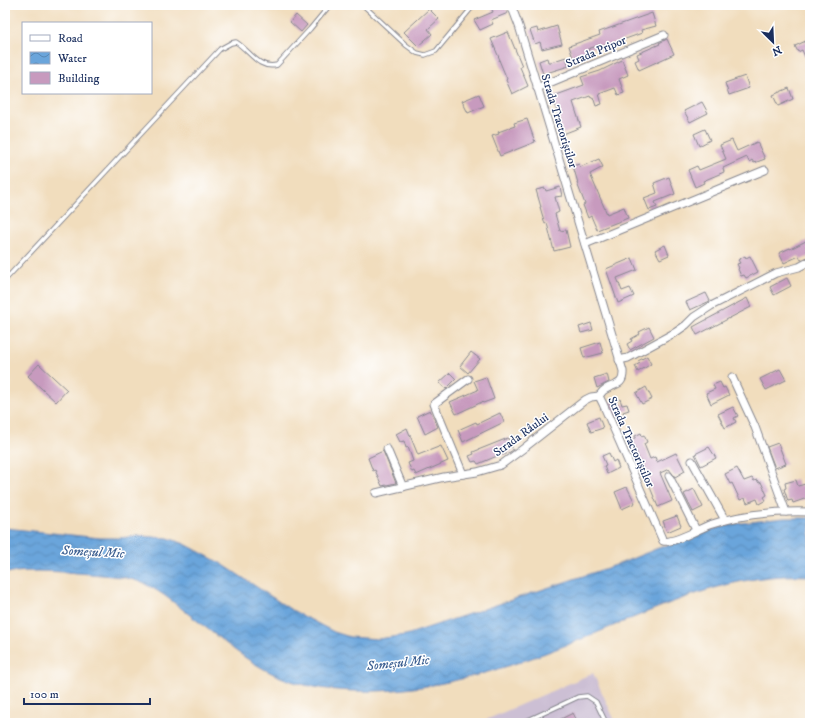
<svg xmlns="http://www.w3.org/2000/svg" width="815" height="728" font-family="'IM FELL DW Pica',serif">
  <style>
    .industrial { fill: #ccbfd4 }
    .water { fill: url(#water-waves); stroke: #426a9c }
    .building { fill: #c79abe }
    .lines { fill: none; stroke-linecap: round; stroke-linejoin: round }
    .service-casing { stroke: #86868e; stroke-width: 5.5 }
    .minor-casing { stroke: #86868e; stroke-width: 9 }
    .service { stroke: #fff; stroke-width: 3.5 }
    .minor { stroke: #fff; stroke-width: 7 }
    .labels { text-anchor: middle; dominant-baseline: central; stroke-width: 3; stroke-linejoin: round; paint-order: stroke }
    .street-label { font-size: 12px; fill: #1b2f5e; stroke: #fff }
    .water-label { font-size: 13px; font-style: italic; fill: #3b5e90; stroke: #fff }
  </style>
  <defs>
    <pattern id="water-waves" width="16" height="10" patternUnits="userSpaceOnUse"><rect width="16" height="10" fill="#6aa5db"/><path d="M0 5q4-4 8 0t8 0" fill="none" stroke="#5687b5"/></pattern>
  </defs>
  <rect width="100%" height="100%" fill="#fff"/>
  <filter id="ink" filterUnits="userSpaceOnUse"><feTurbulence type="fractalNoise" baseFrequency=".025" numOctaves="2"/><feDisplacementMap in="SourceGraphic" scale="8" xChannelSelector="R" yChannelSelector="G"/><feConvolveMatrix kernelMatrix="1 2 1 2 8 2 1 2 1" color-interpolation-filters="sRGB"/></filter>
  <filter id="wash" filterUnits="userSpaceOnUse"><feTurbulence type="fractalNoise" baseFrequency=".012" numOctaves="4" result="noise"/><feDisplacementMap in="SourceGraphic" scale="16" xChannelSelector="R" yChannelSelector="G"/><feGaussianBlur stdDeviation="0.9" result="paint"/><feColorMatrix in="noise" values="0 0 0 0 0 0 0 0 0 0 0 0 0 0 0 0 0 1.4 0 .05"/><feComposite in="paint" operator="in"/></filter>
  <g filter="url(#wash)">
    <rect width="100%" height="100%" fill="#f1ddbd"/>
    <path class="industrial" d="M593 673 616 723H479Z"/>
    <path class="water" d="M784 518H810V576C736 572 675 601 608 628 530 661 441 694 355 691 323 690 292 685 264 669 238 655 215 634 191 616 177 605 162 592 145 584 128 576 109 576 91 574 62 572 34 569 5 573V528L100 538H120L139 536 168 538 185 544 222 564 290 609 334 632 350 637 378 639 406 635 619 564 656 549 710 530 734 524Z"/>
    <g id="blocks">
      <g class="building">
        <path d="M490 5H505L508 13 491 20 493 24 480 30 474 20 493 12Z"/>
        <path d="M429 9 439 19 428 29 432 34 418 46 404 32Z"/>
        <path d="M652 13 656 26 641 30 642 33 606 46 605 45 601 46 600 45 588 49 590 55 574 61 569 46 600 35 599 32Z"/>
        <path d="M296 15 307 25 301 32 290 22Z"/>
        <path d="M557 26 562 44 542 49 540 42 535 44 530 30 537 28 538 32Z"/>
        <path d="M508 32 522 66 520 67 528 86 512 94 506 80 507 79 499 60H500L491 39Z"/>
        <path d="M667 39 674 54 639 70 635 61 639 59 637 54 660 44 659 43Z"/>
        <path d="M810 39V68L802 50 798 52 795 46Z"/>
        <path d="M566 57 569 66 543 74 539 61 547 58 548 62H551Z"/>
        <path d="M622 60 628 75 619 79 624 93 618 95 615 88 599 94 602 104 596 106 593 97 591 98 590 96 573 102 581 127 563 134 557 119 560 118 551 97 584 85 581 77 600 71Z"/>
        <path d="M745 76 749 88 729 95 725 83Z"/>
        <path d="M789 88 793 99 778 106 773 95Z"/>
        <path d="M479 94 484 106 468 113 462 101Z"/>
        <path d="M702 102 708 113 690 122 684 111Z"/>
        <path d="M527 119 535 142 500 156 492 136 499 134 498 132 515 126 514 123Z"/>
        <path d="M705 129 710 140 699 146 694 134Z"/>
        <path d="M732 140 737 151 757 142 765 159 754 163 752 160 749 162 747 157 723 168 724 172 703 181 704 183 695 187 688 170 697 166 699 170 726 159 720 145Z"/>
        <path d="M599 159 603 167 590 174 607 214 624 207 628 218 597 230 591 216 588 218 583 205 585 204 577 183H578L573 166 579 164 580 167Z"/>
        <path d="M669 177 675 194 655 202 657 207 649 210 644 198 657 193 654 183Z"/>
        <path d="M560 187 562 196 555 197 559 212 555 214 560 231 566 230 570 247 554 251 547 223 545 224 540 207H541L536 190 545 188 546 191Z"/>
        <path d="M810 239V256L801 260 799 256 784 263 779 253 790 248V249Z"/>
        <path d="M665 245 669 255 660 259 655 250Z"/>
        <path d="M745 256 746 258 750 256 758 272 746 278 744 275 741 276 738 269 739 268 737 264 740 263 738 260Z"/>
        <path d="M632 258 637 270 617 278 622 291 630 288 634 296 618 303 606 269Z"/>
        <path d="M787 278 791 286 774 295 770 287Z"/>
        <path d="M706 293 710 301 690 310 686 302Z"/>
        <path d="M747 298 751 307 697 335 693 327Z"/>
        <path d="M591 323 593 330 581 333 579 327Z"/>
        <path d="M649 327 654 337 630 350 627 344 632 341 631 339 640 334 639 332Z"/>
        <path d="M600 342 603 353 584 358 581 348Z"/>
        <path d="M471 352 480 359 468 373 460 366Z"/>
        <path d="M647 356 651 364 638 372 635 366 640 363 638 361Z"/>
        <path d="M39 364 67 390 56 402 28 376Z"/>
        <path d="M780 369 786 380 766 390 760 379Z"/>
        <path d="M450 373 456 379 446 389 439 383Z"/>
        <path d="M607 374 609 382 597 388 594 378Z"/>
        <path d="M486 377 494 399 483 403 482 402 456 414 450 402 478 390 474 381Z"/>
        <path d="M720 382 723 388 725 387 729 395 711 404 706 393 715 389 713 385Z"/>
        <path d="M646 387 652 399 642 404 636 393Z"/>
        <path d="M620 399 622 405 627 404 629 410 623 412 624 415 615 418 609 402Z"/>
        <path d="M733 407 738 416 734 418 736 422 725 428 718 414Z"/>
        <path d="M430 410 438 427 425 434 417 416Z"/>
        <path d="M500 413 504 422 463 442 458 430 476 422 477 424Z"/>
        <path d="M599 417 603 428 591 432 587 422Z"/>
        <path d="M407 428 418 455 441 446 448 461 416 475 414 471 412 472 408 463 413 461 408 447 406 448 404 441 400 442 396 434Z"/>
        <path d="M641 433 642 436 644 435 647 442 644 444 650 459 655 457 657 462 676 453 685 471 675 477 669 469 660 473 672 501 658 507 631 440 635 438V436Z"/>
        <path d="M508 438 513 450 510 452 503 455 502 454 478 464 476 461 472 462 469 456 474 454 473 452Z"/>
        <path d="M778 443 786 464 775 468 767 447Z"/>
        <path d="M709 447 716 458 701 466 695 454Z"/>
        <path d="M383 451 396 483 382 486 375 470 373 471 368 458Z"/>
        <path d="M609 453 613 462 616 460 619 468 607 474 604 466 606 465 602 456Z"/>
        <path d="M737 468 744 481 752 478 754 481 757 480 759 483 761 482 767 495 764 497 766 500 759 504 757 499 747 503 745 498 740 500 732 483 730 484 725 474Z"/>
        <path d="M796 480 798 486 809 483 810 497 793 503 792 500 788 501 784 489 786 488 785 483Z"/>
        <path d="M627 487 635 503 622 509 615 492Z"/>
        <path d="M694 489 703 507 693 512 684 494Z"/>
        <path d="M677 516 681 526 667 532 663 521Z"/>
        <path d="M573 713 578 723H553Z"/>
      </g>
    </g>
  </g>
  <g filter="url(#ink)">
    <use href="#blocks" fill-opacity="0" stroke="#86868e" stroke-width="1"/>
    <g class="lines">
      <g class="service-casing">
        <g id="service">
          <path d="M363 5 406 45 417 53 425 55 436 51 474 5"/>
          <path d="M5 280 220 49 231 43 236 42C250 51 259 70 277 65L310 29 330 5"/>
          <path d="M522 723 578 697 587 696 596 702 606 723"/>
        </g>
      </g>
      <g class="minor-casing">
        <g id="minor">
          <path d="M511 5 519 26 623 371C624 388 612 383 603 391 601 393 600 395 599 396"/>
          <path d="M537 88 664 35"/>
          <path d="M585 244 765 170"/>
          <path d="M619 360 628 358 676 332 686 325 694 317 711 306 776 273 799 267 810 261"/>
          <path d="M732 377 755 427 786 512"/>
          <path d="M599 396 603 404 663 541C673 544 699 529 709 525 741 514 777 511 810 512"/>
          <path d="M387 449 403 487"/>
          <path d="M692 461 725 520"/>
          <path d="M463 474 434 404 468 379"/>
          <path d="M669 476 696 530"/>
          <path d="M376 493 444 477 477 472 501 465 524 448 585 400 591 397 599 396"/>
        </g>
      </g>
      <use href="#service" class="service"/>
      <use href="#minor" class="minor"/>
    </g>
  </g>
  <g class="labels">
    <g class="street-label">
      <text transform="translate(596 52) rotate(-23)">Strada Pripor</text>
      <text transform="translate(559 121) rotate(73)">Strada Tractoriștilor</text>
      <text transform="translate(521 435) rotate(-36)">Strada Râului</text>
      <text transform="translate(631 442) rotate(66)">Strada Tractoriștilor</text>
    </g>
    <g class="water-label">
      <text transform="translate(93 552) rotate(3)">Someșul Mic</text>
      <text transform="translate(398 663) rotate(-6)">Someșul Mic</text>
    </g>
  </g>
  <rect width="815" height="728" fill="none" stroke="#fff" stroke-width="20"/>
  <rect x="22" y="22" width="130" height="72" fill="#ffffff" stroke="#a4acbf"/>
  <rect x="30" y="35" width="20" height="6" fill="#ffffff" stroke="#a4acbf"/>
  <text x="58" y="42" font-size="12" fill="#1b2f5e">Road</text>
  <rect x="30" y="52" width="20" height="12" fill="url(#water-waves)" stroke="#a4acbf"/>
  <text x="58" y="62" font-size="12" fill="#1b2f5e">Water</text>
  <rect x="30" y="72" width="20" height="12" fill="#c79abe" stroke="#a4acbf"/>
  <text x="58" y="82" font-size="12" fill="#1b2f5e">Building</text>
  <g transform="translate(773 42) rotate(156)" stroke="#ffffff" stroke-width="3" paint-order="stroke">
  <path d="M0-3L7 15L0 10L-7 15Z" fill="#1b2f5e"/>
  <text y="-6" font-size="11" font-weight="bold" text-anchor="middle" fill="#1b2f5e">N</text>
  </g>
  <path d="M24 698v6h126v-6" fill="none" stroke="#1b2f5e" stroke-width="2"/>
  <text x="30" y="698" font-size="12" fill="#1b2f5e" stroke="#ffffff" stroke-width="3" paint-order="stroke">100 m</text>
</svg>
